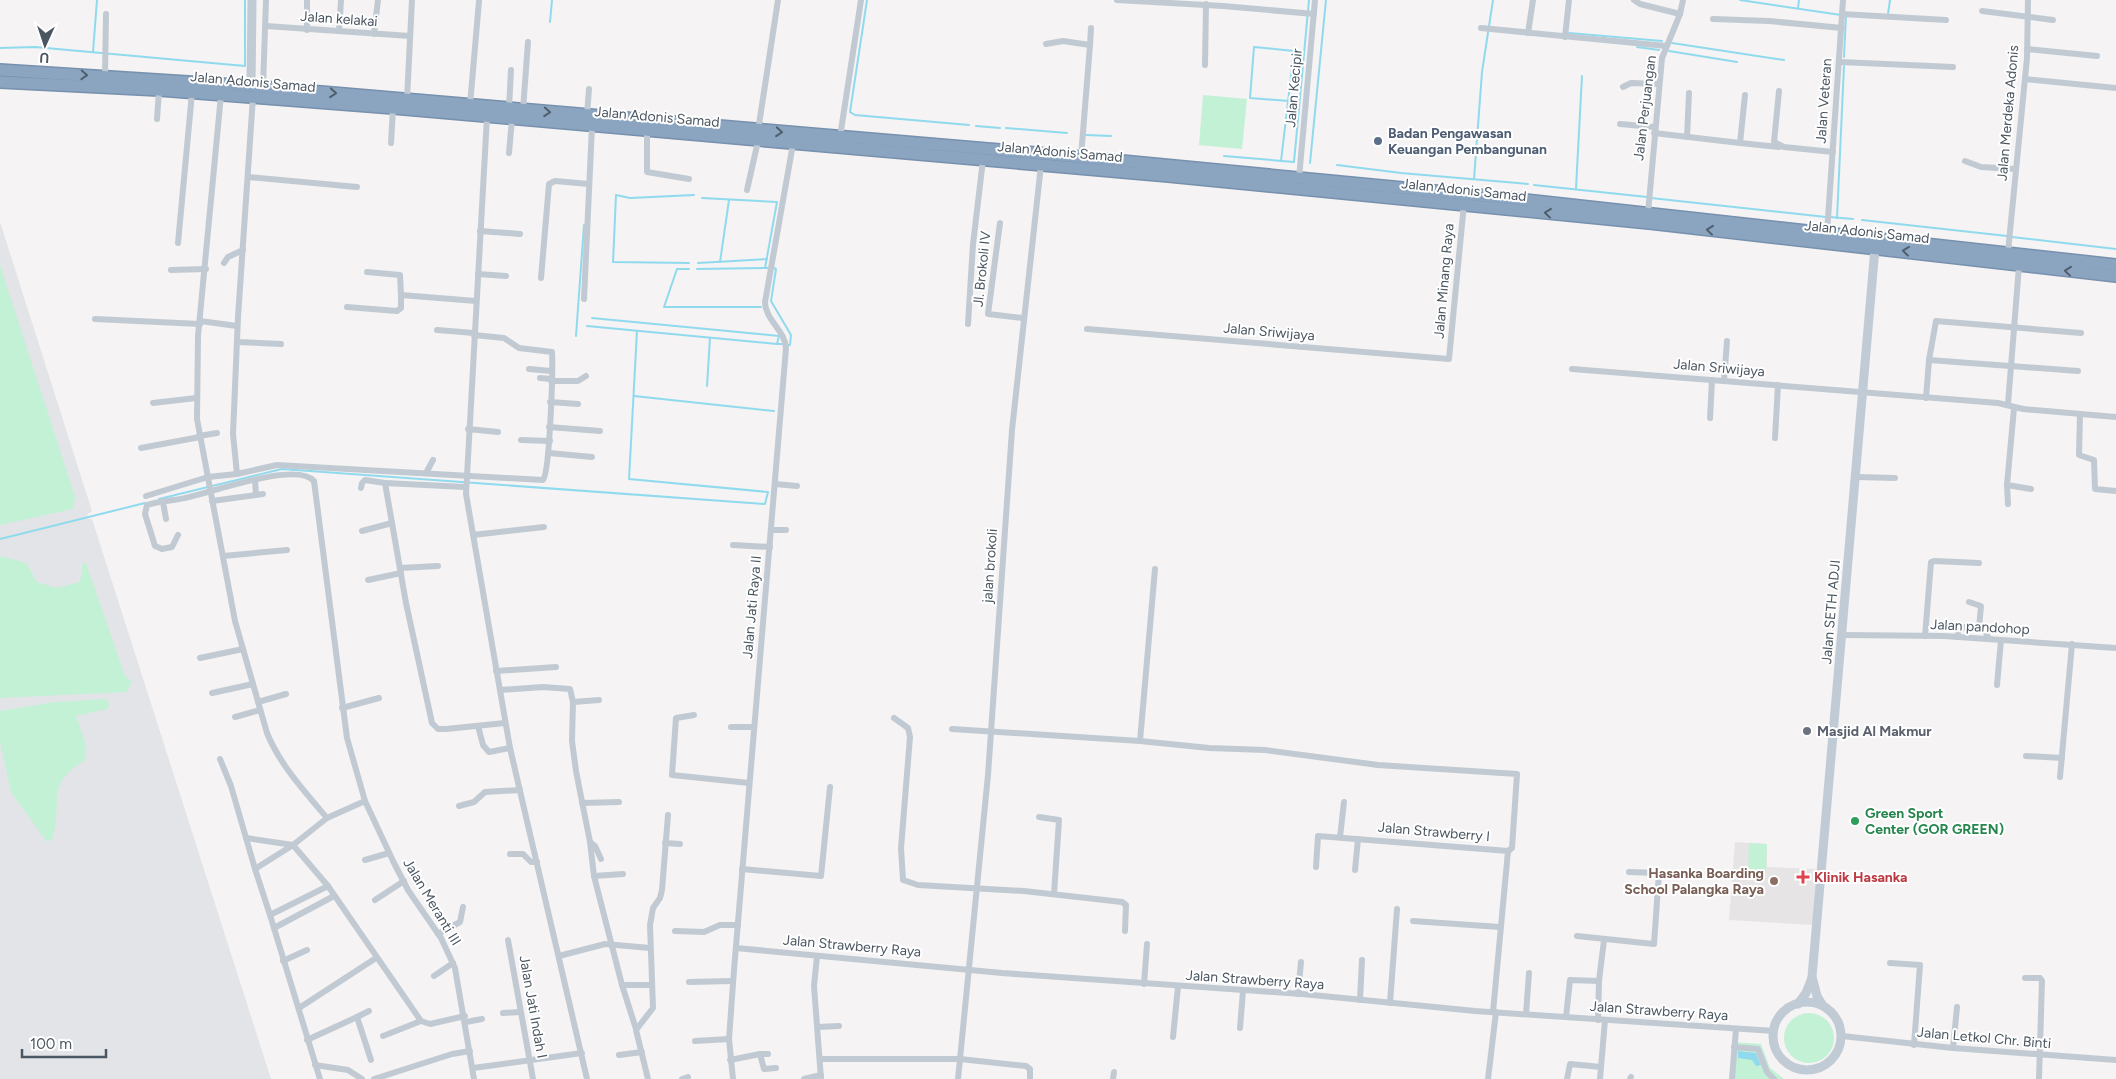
<svg xmlns="http://www.w3.org/2000/svg" width="2116" height="1079" font-family="Figtree,sans-serif">
  <style>
    .education { fill: #e6e4e5 }
    .airport { fill: #e2e4e7 }
    .green { fill: #c3f1d5 }
    .water { fill: #90daee }
    .lines { fill: none; stroke-linecap: round; stroke-linejoin: round }
    .stream { stroke: #90daee; stroke-width: 2 }
    .highway-casing { stroke: #7690ad; stroke-width: 14 }
    .street { stroke: #c1cad2; stroke-width: 6 }
    .secondary { stroke: #c1cbd6; stroke-width: 9 }
    .highway { stroke: #8ba5c1; stroke-width: 11 }
    .oneway { stroke: #505e6b }
    .service-dot { fill: #5c6f8a; stroke: #fff; stroke-width: 2 }
    .worship-dot { fill: #6b7280; stroke: #fff; stroke-width: 2 }
    .leisure-dot { fill: #2e9e5b; stroke: #fff; stroke-width: 2 }
    .health-dot { fill: #e0444e; stroke: #fff; stroke-width: 2 }
    .education-dot { fill: #8d6e63; stroke: #fff; stroke-width: 2 }
    .labels { text-anchor: middle; dominant-baseline: central; stroke-width: 4; stroke-linejoin: round; paint-order: stroke }
    .street-label { font-size: 14px; fill: #4a5661; stroke: #fff }
    .service-label { font-size: 14px; font-weight: bold; fill: #4e5e75; stroke: #fff; text-anchor: start }
    .worship-label { font-size: 14px; font-weight: bold; fill: #5b616d; stroke: #fff; text-anchor: start }
    .leisure-label { font-size: 14px; font-weight: bold; fill: #27864d; stroke: #fff; text-anchor: start }
    .education-label { font-size: 14px; font-weight: bold; fill: #785e54; stroke: #fff; text-anchor: end }
    .health-label { font-size: 14px; font-weight: bold; fill: #be3a42; stroke: #fff; text-anchor: start }
  </style>
  <rect width="100%" height="100%" fill="#f5f3f3"/>
  <path class="education" d="M1735 842 1767 844V867L1816 869 1813 925 1729 920Z"/>
  <path class="airport" d="M0 222 92 511 87 515 88 519H92L271 1079H0Z"/>
  <g class="green">
    <path d="M1203 95 1247 99 1242 149 1199 145Z"/>
    <path d="M0 265 75 497 73 509 0 525Z"/>
    <path d="M0 556 26 563 37 582 56 588 80 582 83 562 86 563 125 676 132 682 126 692 0 698Z"/>
    <path d="M106 699 110 704 107 709 76 716 86 745V759C42 787 65 800 52 839L47 842 11 792 0 741V711L55 702Z"/>
    <path d="M1749 843 1767 844 1766 871 1748 870Z"/>
    <circle cx="1809" cy="1038" r="25"/>
    <path d="M1733 1042 1761 1044 1770 1068 1784 1079H1730Z"/>
  </g>
  <path class="water" d="M1738 1051 1756 1053 1761 1065 1756 1066 1752 1060 1738 1058Z"/>
  <g class="lines">
    <g class="stream">
      <path d="M867 0 850 112 855 115 969 125"/>
      <path d="M1740 0 1841 15"/>
      <path d="M1798 8 1799 0"/>
      <path d="M1888 14 1890 0"/>
      <path d="M550 22 552 0"/>
      <path d="M1569 33 1662 41"/>
      <path d="M1672 43 1784 60"/>
      <path d="M1637 47 1659 50"/>
      <path d="M0 48 35 47 245 66V0"/>
      <path d="M1669 51 1737 62"/>
      <path d="M93 52 97 0"/>
      <path d="M1844 57 1846 16"/>
      <path d="M976 126 1000 128"/>
      <path d="M1006 128 1067 133"/>
      <path d="M1086 135 1111 136"/>
      <path d="M1224 156 1294 162 1309 0"/>
      <path d="M1281 161 1294 51 1254 47 1250 98 1289 101"/>
      <path d="M1310 163 1326 0"/>
      <path d="M1337 165 1401 173 1528 184"/>
      <path d="M1474 179 1482 72 1493 0"/>
      <path d="M1534 185 1647 197"/>
      <path d="M1576 188 1582 76"/>
      <path d="M702 198 777 202 765 268H769"/>
      <path d="M1651 198 1826 217"/>
      <path d="M1830 217 1853 219"/>
      <path d="M1837 218 1844 66"/>
      <path d="M1862 220 2007 236"/>
      <path d="M2012 237 2116 249"/>
      <path d="M720 262 729 200"/>
      <path d="M689 263 613 262 616 195 630 198 694 195"/>
      <path d="M698 263 767 259"/>
      <path d="M774 268 776 269 771 301 791 335 790 345H787"/>
      <path d="M689 269H677L664 307H761"/>
      <path d="M697 269 765 268"/>
      <path d="M592 318 779 336 777 344H782"/>
      <path d="M587 326 777 344"/>
      <path d="M576 336 584 225"/>
      <path d="M707 386 710 338"/>
      <path d="M634 396 774 411"/>
      <path d="M159 499 282 469 765 504 768 492 629 479 637 331"/>
      <path d="M0 539 145 503"/>
    </g>
    <g class="highway-casing">
      <g id="highway">
        <path d="M0 70 251 86 1070 156 1508 198 2116 265"/>
        <path d="M0 82 159 90 393 108 1168 176 1649 223 2116 276"/>
      </g>
    </g>
    <g class="street">
      <path d="M1117 0 1223 6 1314 14"/>
      <path d="M1634 0 1640 4 1680 14"/>
      <path d="M1982 11 2053 20"/>
      <path d="M1842 14 1946 20"/>
      <path d="M1713 19 1769 21 1842 28"/>
      <path d="M266 26 410 36"/>
      <path d="M1481 28 1666 46"/>
      <path d="M307 30V0"/>
      <path d="M339 31 341 0"/>
      <path d="M1528 33 1533 0"/>
      <path d="M374 34 378 0"/>
      <path d="M1565 37 1569 0"/>
      <path d="M1046 44 1063 41 1090 45 1081 157"/>
      <path d="M1090 45 1091 28"/>
      <path d="M2027 49 2097 56"/>
      <path d="M1840 62 1953 67"/>
      <path d="M1205 65 1206 4"/>
      <path d="M105 76 106 14"/>
      <path d="M2025 79 2116 88"/>
      <path d="M263 87 266 0"/>
      <path d="M1623 87 1631 83 1658 84"/>
      <path d="M1779 91 1774 142 1784 147 1833 152"/>
      <path d="M221 95 198 336 197 419 235 621 267 733C280 765 305 792 327 818"/>
      <path d="M407 99 412 0"/>
      <path d="M470 105 479 1"/>
      <path d="M509 108 511 70"/>
      <path d="M523 110 528 42"/>
      <path d="M587 115 589 89"/>
      <path d="M487 117 466 494 510 748 587 1079"/>
      <path d="M157 119 159 90"/>
      <path d="M1620 124 1654 127"/>
      <path d="M647 131V172L689 179"/>
      <path d="M758 131 778 0"/>
      <path d="M1654 133 1740 143 1745 95"/>
      <path d="M840 137 861 0"/>
      <path d="M1687 137 1689 93"/>
      <path d="M391 143 393 108"/>
      <path d="M1740 143 1779 147"/>
      <path d="M509 153 512 119"/>
      <path d="M1965 161 1981 167 2015 169"/>
      <path d="M248 177 357 187"/>
      <path d="M1299 178 1315 0"/>
      <path d="M747 190 758 141"/>
      <path d="M1648 213 1662 58 1680 14 1683 0"/>
      <path d="M1000 223 988 314 1023 318"/>
      <path d="M480 231 520 234"/>
      <path d="M1827 233 1843 0"/>
      <path d="M178 243 192 93"/>
      <path d="M2008 252 2027 58 2028 0"/>
      <path d="M224 263 228 257 243 250"/>
      <path d="M171 270 206 269"/>
      <path d="M367 272 400 275 401 295 476 301"/>
      <path d="M478 274 506 276"/>
      <path d="M541 278 549 184 555 181 589 184"/>
      <path d="M584 299 592 126"/>
      <path d="M347 307 397 311 401 308V295"/>
      <path d="M95 319 200 324"/>
      <path d="M200 321 237 326"/>
      <path d="M968 324 973 244 983 160"/>
      <path d="M1087 329 1449 359 1464 204"/>
      <path d="M437 330 474 333"/>
      <path d="M237 342 281 344"/>
      <path d="M1929 360 2078 371"/>
      <path d="M529 369 551 371"/>
      <path d="M1572 369 1998 403 2023 409 2116 417"/>
      <path d="M540 378 551 379"/>
      <path d="M551 381H578L586 376"/>
      <path d="M1724 381 1727 341"/>
      <path d="M1926 398 1929 360 1936 321 2081 333"/>
      <path d="M550 402 578 404"/>
      <path d="M153 403 196 398"/>
      <path d="M2008 404 2019 266"/>
      <path d="M2014 408 2007 485 2031 489"/>
      <path d="M2080 414 2079 455 2094 460 2095 489 2116 491"/>
      <path d="M1710 418 1712 380"/>
      <path d="M549 427 600 431"/>
      <path d="M468 429 498 432"/>
      <path d="M199 436 217 433"/>
      <path d="M1775 438 1778 385"/>
      <path d="M521 440 550 441"/>
      <path d="M141 448 200 437"/>
      <path d="M549 453 592 457"/>
      <path d="M426 473 433 460"/>
      <path d="M237 474 233 434 238 317 253 97"/>
      <path d="M1857 477 1895 478"/>
      <path d="M255 480 256 495"/>
      <path d="M775 484 797 486"/>
      <path d="M2007 485 2008 504"/>
      <path d="M465 487 385 483 406 603 432 723 438 729H446L505 723"/>
      <path d="M361 488 362 483 365 480 385 483"/>
      <path d="M146 496 208 477 237 474 277 465 543 480C550 471 553 368 552 352L519 348 504 338 474 335"/>
      <path d="M212 501 263 494"/>
      <path d="M163 502 166 519"/>
      <path d="M771 530H786"/>
      <path d="M362 531 392 523"/>
      <path d="M178 535 172 547 162 549 155 546 145 514 147 505C160 500 176 501 189 497 213 492 297 461 314 481L347 738 365 801 394 863 408 890 441 938 455 968 474 1079"/>
      <path d="M473 535 544 527"/>
      <path d="M733 545 770 547"/>
      <path d="M223 556 287 550"/>
      <path d="M400 568 438 566"/>
      <path d="M368 580 401 573"/>
      <path d="M1969 602 1981 606 1979 628"/>
      <path d="M1843 635 1944 636 2116 648"/>
      <path d="M1925 636 1931 562 1934 561 1979 563"/>
      <path d="M1957 637 1959 630 1965 627 1984 629 1989 639"/>
      <path d="M200 658 243 649"/>
      <path d="M496 671 556 667"/>
      <path d="M1997 685 2001 640"/>
      <path d="M500 690 543 687 570 689 573 702 572 741 576 771 590 842 594 876 622 985H651"/>
      <path d="M212 693 253 684"/>
      <path d="M258 702 286 694"/>
      <path d="M573 702 599 700"/>
      <path d="M342 708 379 698"/>
      <path d="M694 715 676 718 672 775 749 783"/>
      <path d="M235 717 260 710"/>
      <path d="M894 718 908 728 910 737 901 848 903 880 918 885 1024 891 1122 902 1126 905 1125 931"/>
      <path d="M478 726 483 745 489 752 510 748"/>
      <path d="M731 727H754"/>
      <path d="M952 729 1140 741 1209 748 1265 750 1378 765 1517 774 1512 848 1508 851"/>
      <path d="M1140 741 1155 569"/>
      <path d="M2026 756 2062 758"/>
      <path d="M220 759 231 786 255 869"/>
      <path d="M2060 777 2072 644"/>
      <path d="M365 801 327 818 293 845 255 869 270 915 328 886 421 1021 430 1024 465 1016"/>
      <path d="M582 803 619 802"/>
      <path d="M459 806 474 802 485 792 520 790"/>
      <path d="M1039 817 1059 820 1054 894"/>
      <path d="M1340 837 1344 802"/>
      <path d="M246 838 293 845 328 886"/>
      <path d="M590 842 595 846 601 859"/>
      <path d="M665 843 680 844"/>
      <path d="M510 854H523L531 862H537"/>
      <path d="M365 860 389 853"/>
      <path d="M1316 867 1318 836 1508 851 1493 1012"/>
      <path d="M742 869 821 876 830 787"/>
      <path d="M1355 870 1358 839"/>
      <path d="M594 876 623 874"/>
      <path d="M375 900 404 881"/>
      <path d="M270 915 320 1079"/>
      <path d="M1413 921 1500 927"/>
      <path d="M274 928 334 896"/>
      <path d="M675 931 704 932 720 925H738"/>
      <path d="M438 934 460 922 463 907"/>
      <path d="M1577 936 1654 944 1659 873 1629 872"/>
      <path d="M508 940 533 1079"/>
      <path d="M736 948 1002 973 1302 994 1475 1011 1774 1031"/>
      <path d="M559 956 605 944 650 948"/>
      <path d="M817 956 814 986 821 1079"/>
      <path d="M283 961 307 950"/>
      <path d="M1890 963 1920 965 1914 1045"/>
      <path d="M434 976 453 963"/>
      <path d="M2025 978H2040L2042 981 2039 1079"/>
      <path d="M689 982 733 981"/>
      <path d="M1144 984 1147 944"/>
      <path d="M622 985 636 1029"/>
      <path d="M1298 994 1301 962"/>
      <path d="M1360 1000 1362 960"/>
      <path d="M1390 1003 1397 909"/>
      <path d="M299 1008 376 958"/>
      <path d="M503 1013 520 1012"/>
      <path d="M1526 1014 1529 973"/>
      <path d="M357 1017 369 1011"/>
      <path d="M1566 1017 1570 980 1599 981"/>
      <path d="M1598 1020 1599 981 1604 940"/>
      <path d="M466 1022 482 1019"/>
      <path d="M818 1027 839 1026"/>
      <path d="M1240 1028 1243 991"/>
      <path d="M383 1036 421 1021"/>
      <path d="M1842 1036 1953 1048 2116 1060"/>
      <path d="M1173 1037 1178 987"/>
      <path d="M307 1040 357 1017 371 1060"/>
      <path d="M695 1041 729 1039"/>
      <path d="M1734 1047 1758 1049 1767 1072 1774 1079"/>
      <path d="M1953 1048 1957 1007"/>
      <path d="M760 1054H768"/>
      <path d="M619 1055 642 1052"/>
      <path d="M820 1059H960L1026 1066 1030 1069V1079"/>
      <path d="M730 1060 760 1054 764 1069 776 1068"/>
      <path d="M315 1065 348 1070 362 1079"/>
      <path d="M473 1068 582 1053"/>
      <path d="M374 1079 452 1054 470 1051"/>
      <path d="M648 1079 636 1030 653 1008 650 925 653 908 660 898 662 890 668 815"/>
      <path d="M682 1079 688 1077"/>
      <path d="M733 1079 729 1039 734 970 786 348C785 330 765 320 765 302L793 144"/>
      <path d="M804 1079 821 1075"/>
      <path d="M958 1079 988 775 1012 430 1041 165"/>
      <path d="M1113 1079 1114 1072"/>
      <path d="M1488 1079 1496 1012"/>
      <path d="M1567 1079 1570 1064 1601 1067"/>
      <path d="M1600 1079 1605 1020"/>
      <path d="M1630 1079 1631 1077"/>
      <path d="M1732 1079 1736 1029"/>
    </g>
    <g class="secondary">
      <path d="M251 86 252 0"/>
      <circle cx="1807" cy="1036" r="34"/>
      <path d="M1798 1004 1806 993 1812 978"/>
      <path d="M1823 1006 1817 996 1812 977 1875 248"/>
    </g>
    <use href="#highway" class="highway"/>
  </g>
  <defs><path id="oneway-chevron" d="M-2-3.5L2.5 0L-2 3.5" fill="none" stroke-width="1.6" stroke-linecap="round" stroke-linejoin="round" transform="scale(1.25)"/></defs>
  <g class="oneway">
    <use href="#oneway-chevron" transform="translate(84 75) rotate(3)"/>
    <use href="#oneway-chevron" transform="translate(333 93) rotate(5)"/>
    <use href="#oneway-chevron" transform="translate(547 112) rotate(4)"/>
    <use href="#oneway-chevron" transform="translate(779 132) rotate(5)"/>
    <use href="#oneway-chevron" transform="translate(1548 213) rotate(-174)"/>
    <use href="#oneway-chevron" transform="translate(1710 230) rotate(-174)"/>
    <use href="#oneway-chevron" transform="translate(1906 251) rotate(-173)"/>
    <use href="#oneway-chevron" transform="translate(2068 271) rotate(-174)"/>
  </g>
  <circle class="service-dot" cx="1378" cy="141" r="5"/>
  <circle class="worship-dot" cx="1807" cy="731" r="5"/>
  <circle class="leisure-dot" cx="1855" cy="821" r="5"/>
  <path class="health-dot" d="M1800.5 869.5h5v5h5v5h-5v5h-5v-5h-5v-5h5z"/>
  <circle class="education-dot" cx="1774" cy="881" r="5"/>
  <g class="labels">
    <g class="street-label">
      <text transform="translate(339 19) rotate(4)">Jalan kelakai</text>
      <text transform="translate(253 82) rotate(5)">Jalan Adonis Samad</text>
      <text transform="translate(1294 88) rotate(-85)">Jalan Kecipir</text>
      <text transform="translate(1824 101) rotate(-86)">Jalan Veteran</text>
      <text transform="translate(1645 108) rotate(-83)">Jalan Perjuangan</text>
      <text transform="translate(2008 113) rotate(-85)">Jalan Merdeka Adonis</text>
      <text transform="translate(657 117) rotate(5)">Jalan Adonis Samad</text>
      <text transform="translate(1060 152) rotate(5)">Jalan Adonis Samad</text>
      <text transform="translate(1464 190) rotate(6)">Jalan Adonis Samad</text>
      <text transform="translate(1867 232) rotate(6)">Jalan Adonis Samad</text>
      <text transform="translate(982 269) rotate(-84)">Jl. Brokoli IV</text>
      <text transform="translate(1444 281) rotate(-85)">Jalan Minang Raya</text>
      <text transform="translate(1269 332) rotate(5)">Jalan Sriwijaya</text>
      <text transform="translate(1719 368) rotate(5)">Jalan Sriwijaya</text>
      <text transform="translate(990 566) rotate(-86)">jalan brokoli</text>
      <text transform="translate(752 607) rotate(-85)">Jalan Jati Raya II</text>
      <text transform="translate(1831 612) rotate(-85)">Jalan SETH ADJI</text>
      <text transform="translate(1980 627) rotate(3)">Jalan pandohop</text>
      <text transform="translate(1434 832) rotate(5)">Jalan Strawberry I</text>
      <text transform="translate(432 902) rotate(59)">Jalan Meranti III</text>
      <text transform="translate(852 946) rotate(5)">Jalan Strawberry Raya</text>
      <text transform="translate(1255 980) rotate(4)">Jalan Strawberry Raya</text>
      <text transform="translate(533 1007) rotate(80)">Jalan Jati Indah I</text>
      <text transform="translate(1659 1011) rotate(4)">Jalan Strawberry Raya</text>
      <text transform="translate(1984 1038) rotate(5)">Jalan Letkol Chr. Binti</text>
    </g>
    <g class="service-label">
      <text x="1388" y="133">Badan Pengawasan<tspan x="1388" dy="16">Keuangan Pembangunan</tspan></text>
    </g>
    <g class="worship-label">
      <text x="1817" y="731">Masjid Al Makmur</text>
    </g>
    <g class="leisure-label">
      <text x="1865" y="813">Green Sport<tspan x="1865" dy="16">Center (GOR GREEN)</tspan></text>
    </g>
    <g class="education-label">
      <text x="1764" y="873">Hasanka Boarding<tspan x="1764" dy="16">School Palangka Raya</tspan></text>
    </g>
    <g class="health-label">
      <text x="1814" y="877">Klinik Hasanka</text>
    </g>
  </g>
  <g transform="translate(45 45) rotate(183)" stroke="#ffffff" stroke-width="4" paint-order="stroke">
  <path d="M0-4L9 19L0 12L-9 19Z" fill="#4a5661"/>
  <text y="-8" font-size="14" font-weight="bold" text-anchor="middle" fill="#4a5661">U</text>
  </g>
  <path d="M22 1049v8h84v-8" fill="none" stroke="#4a5661" stroke-width="2.5"/>
  <text x="30" y="1049" font-size="15" fill="#4a5661" stroke="#ffffff" stroke-width="4" paint-order="stroke">100 m</text>
</svg>
